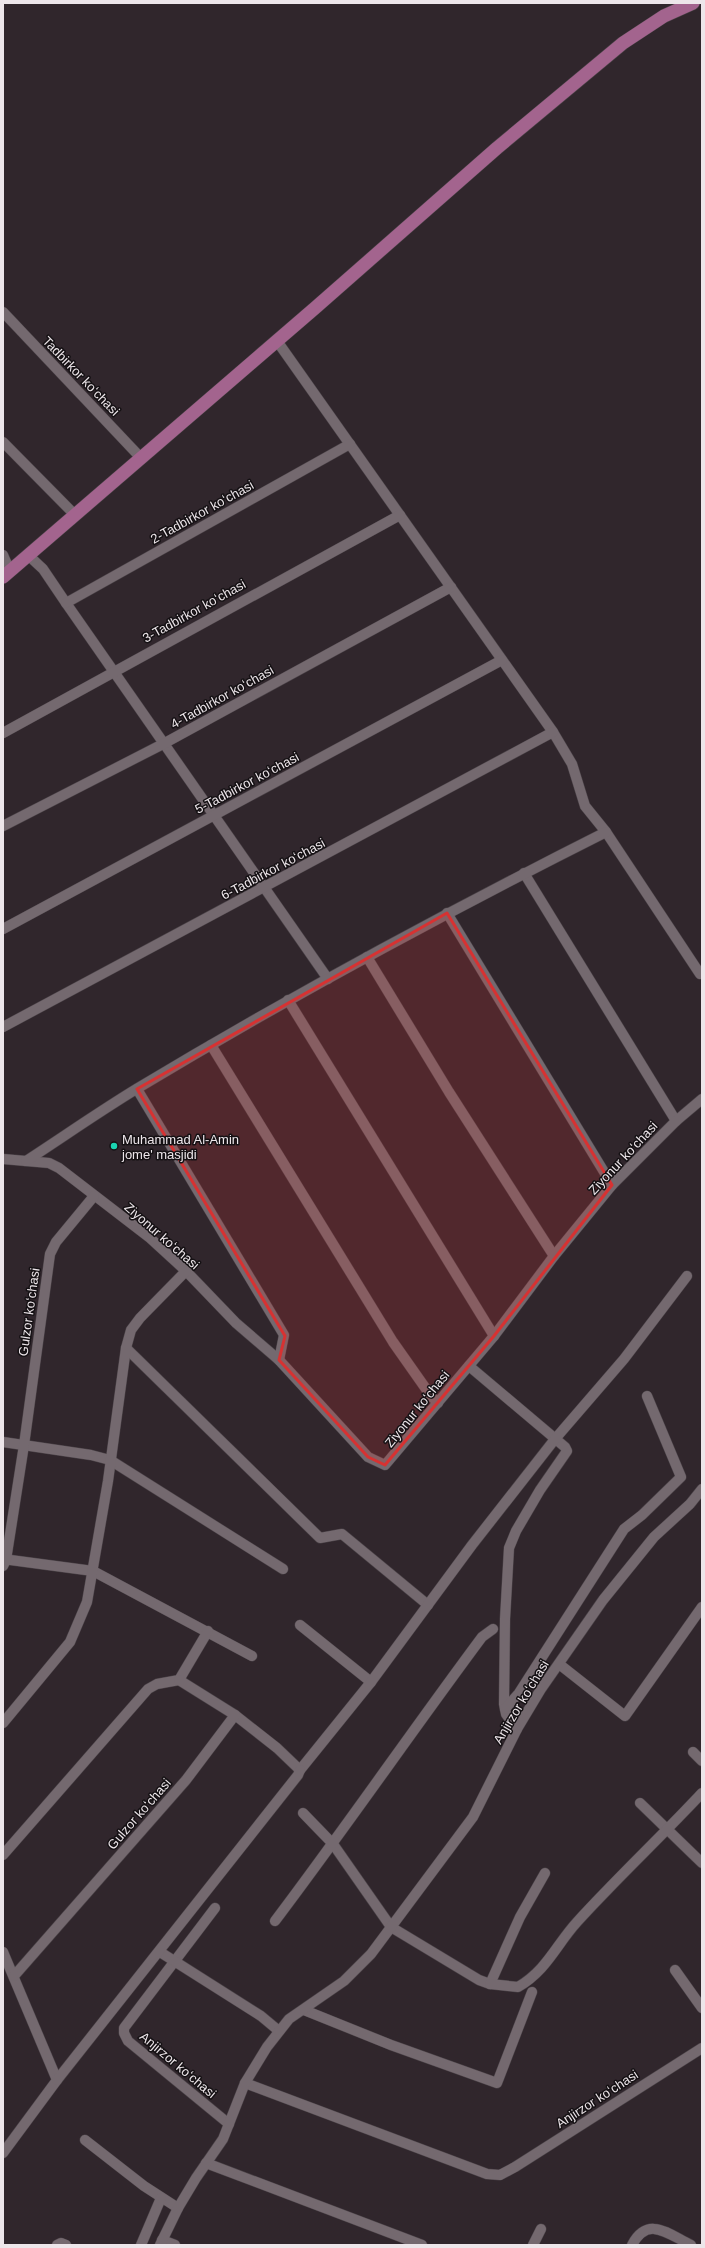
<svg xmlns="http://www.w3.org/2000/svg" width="705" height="2248" font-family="Arial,sans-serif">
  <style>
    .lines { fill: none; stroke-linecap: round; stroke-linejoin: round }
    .minor-casing { stroke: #4b4348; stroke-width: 11 }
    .major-casing { stroke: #4b4348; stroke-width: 14 }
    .minor { stroke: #74696f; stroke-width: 10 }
    .major { stroke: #a3648e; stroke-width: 13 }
    .marked { fill: #d73232; fill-opacity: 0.2; stroke: #d73232; stroke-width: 3; stroke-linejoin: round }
    .poi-dot { fill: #1ad5b2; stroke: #151114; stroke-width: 1.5 }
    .labels { text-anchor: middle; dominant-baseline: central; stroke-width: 3; stroke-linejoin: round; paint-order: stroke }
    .street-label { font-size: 13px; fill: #ede6ea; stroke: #151114 }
    .poi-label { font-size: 13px; fill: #ede6ea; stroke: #151114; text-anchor: start }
  </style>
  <rect width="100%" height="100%" fill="#30262c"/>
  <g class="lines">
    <g class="minor-casing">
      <g id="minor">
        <path d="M3 312 141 458"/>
        <path d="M277 341 553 732 572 764 585 806 606 832 700 974"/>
        <path d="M3 442 75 515"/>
        <path d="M3 555 10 571"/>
        <path d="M28 555 43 569 66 603 328 979"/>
        <path d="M66 603 350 444"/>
        <path d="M3 733 400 515"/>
        <path d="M3 826 163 744 451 587"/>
        <path d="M524 873 676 1121"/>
        <path d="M447 913 612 1185"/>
        <path d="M3 929 502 660"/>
        <path d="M367 957 449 1092 554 1256"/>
        <path d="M288 1000 494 1336"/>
        <path d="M3 1027 553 732"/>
        <path d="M211 1045 393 1342 431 1396 438 1403"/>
        <path d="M137 1089 284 1335 279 1360"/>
        <path d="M3 1159 49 1163 59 1168 150 1238 186 1271 236 1323 279 1360 368 1457 385 1465 494 1336 554 1256 612 1185 676 1121 702 1099"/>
        <path d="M26 1161C63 1137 100 1111 138 1088 291 996 447 912 606 832"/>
        <path d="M126 1348 320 1538 342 1534 428 1605"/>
        <path d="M469 1366 565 1447 567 1451 540 1490 516 1531 509 1548 505 1619 504 1704 506 1714 517 1729"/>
        <path d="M3 1442 91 1455 110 1460 283 1569"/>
        <path d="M3 1559 93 1571 252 1656"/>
        <path d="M3 1566 6 1560 24 1445 50 1254 56 1242 94 1196"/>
        <path d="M300 1625 371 1682"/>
        <path d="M559 1664 625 1716 702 1607"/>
        <path d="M505 1709 519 1693 624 1529 642 1515 681 1477 647 1396"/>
        <path d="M235 1715 277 1748 300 1770 371 1682 472 1545 555 1439 624 1359 687 1276"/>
        <path d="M3 1723 70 1642 87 1602 108 1481 126 1348 131 1330 140 1318 186 1271"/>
        <path d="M693 1752 702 1761"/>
        <path d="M640 1803 702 1863"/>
        <path d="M303 1813 333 1844 391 1927 479 1980 490 1984 520 1917 545 1873"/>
        <path d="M3 1855 148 1689 157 1684 179 1680 208 1631"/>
        <path d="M215 1908 124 2028V2033L128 2041 229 2124"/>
        <path d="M275 1921C346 1827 412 1731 482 1637L493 1629"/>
        <path d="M3 1952 57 2080 3 2153"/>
        <path d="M160 1952 261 2016 279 2031"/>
        <path d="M675 1970 702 2008"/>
        <path d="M14 1976 186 1780 235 1715 179 1680"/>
        <path d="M490 1984 518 1987C547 1970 556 1945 577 1922 617 1878 661 1837 702 1793"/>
        <path d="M304 2010 391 2045 497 2083 532 1992"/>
        <path d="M57 2080 298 1775 300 1770"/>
        <path d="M245 2083 487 2174 500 2175 515 2167 702 2048"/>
        <path d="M85 2140 144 2186 178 2208"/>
        <path d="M206 2163 422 2245"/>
        <path d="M162 2240 175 2245"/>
        <path d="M57 2245 61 2243 66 2245"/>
        <path d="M141 2245 161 2198"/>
        <path d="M160 2245 178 2208 196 2178 223 2139 245 2083 267 2047 289 2019 344 1981 371 1954 473 1817 517 1729 541 1689 603 1600 654 1537 690 1504 702 1489"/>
        <path d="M533 2245 541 2229"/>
        <path d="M632 2245C648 2215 668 2234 691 2245"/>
      </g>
    </g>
    <g class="major-casing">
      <path id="major" d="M3 577 315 308 497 148 623 43 664 16 693 3"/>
    </g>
    <use href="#minor" class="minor"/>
    <use href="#major" class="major"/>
  </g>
  <path class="marked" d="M447 913 612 1185 494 1336 385 1465 368 1457 279 1360 285 1336 137 1089Z"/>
  <circle class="poi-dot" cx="114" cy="1146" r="4"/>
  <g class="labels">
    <g class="street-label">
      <text transform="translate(81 376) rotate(46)">Tadbirkor koʻchasi</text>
      <text transform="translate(202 512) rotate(-29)">2-Tadbirkor koʻchasi</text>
      <text transform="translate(194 611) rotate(-29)">3-Tadbirkor koʻchasi</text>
      <text transform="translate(222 697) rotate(-29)">4-Tadbirkor koʻchasi</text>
      <text transform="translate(247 783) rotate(-28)">5-Tadbirkor koʻchasi</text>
      <text transform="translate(273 869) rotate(-28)">6-Tadbirkor koʻchasi</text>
      <text transform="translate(623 1158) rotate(-47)">Ziyonur koʻchasi</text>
      <text transform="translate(162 1236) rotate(41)">Ziyonur koʻchasi</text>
      <text transform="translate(29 1312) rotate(-82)">Gulzor koʻchasi</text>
      <text transform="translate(417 1409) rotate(-51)">Ziyonur koʻchasi</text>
      <text transform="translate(521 1702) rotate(-59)">Anjirzor koʻchasi</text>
      <text transform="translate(139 1814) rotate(-49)">Gulzor koʻchasi</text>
      <text transform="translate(178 2065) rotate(40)">Anjirzor koʻchasi</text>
      <text transform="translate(597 2099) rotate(-33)">Anjirzor koʻchasi</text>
    </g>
    <g class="poi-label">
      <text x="122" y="1139">Muhammad Al-Amin<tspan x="122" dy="15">jome' masjidi</tspan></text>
    </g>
  </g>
  <rect width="705" height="2248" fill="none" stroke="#ede6ea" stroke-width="8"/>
</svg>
